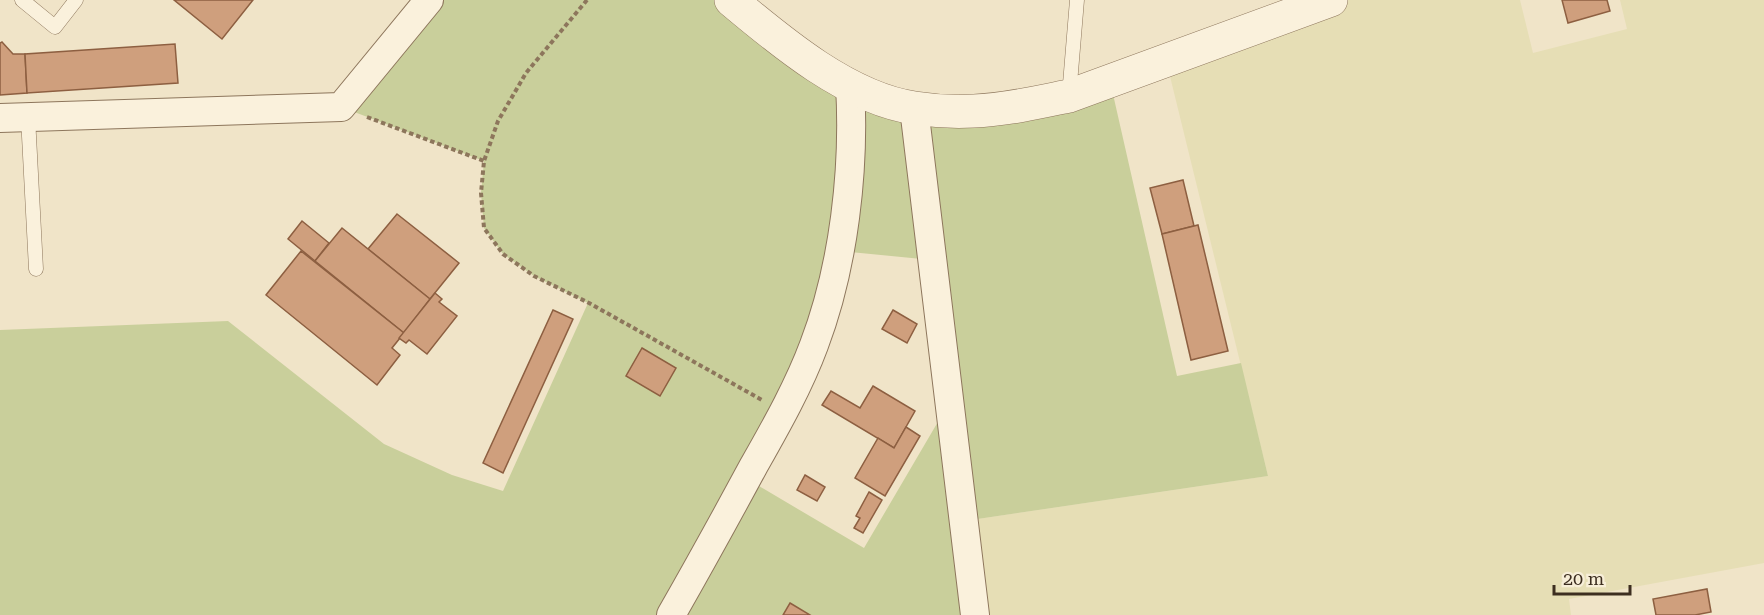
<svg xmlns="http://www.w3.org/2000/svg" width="1764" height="615" font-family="'Roboto Serif',serif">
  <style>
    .farmland { fill: #e6deb5 }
    .green { fill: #c9cf9b; fill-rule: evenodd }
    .building { fill: #cf9f7d; stroke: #8d5f41; stroke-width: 1.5 }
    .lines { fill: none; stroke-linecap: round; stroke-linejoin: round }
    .service-casing { stroke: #8d765c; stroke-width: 15 }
    .minor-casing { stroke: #8d765c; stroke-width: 30 }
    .tertiary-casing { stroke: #8d765c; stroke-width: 34 }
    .path { stroke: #8d765c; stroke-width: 4; stroke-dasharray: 4.5 3; stroke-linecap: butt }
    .service { stroke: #faf1dc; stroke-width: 14 }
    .minor { stroke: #faf1dc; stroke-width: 28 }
    .tertiary { stroke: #faf1dc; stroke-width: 33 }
  </style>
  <rect width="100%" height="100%" fill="#f0e4c8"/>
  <path class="farmland" d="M1306 0H1520L1533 53 1627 29 1620 0H1764V563L1569 599 1571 615H975L964 521 1268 476 1166 60Z"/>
  <path class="green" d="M429 0H731L914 108 1110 81 1177 376 1241 363 1268 476 964 521 975 615H0V330L228 321 384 444 452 475 503 491 588 303 534 276 503 254 484 228 481 193 484 161 341 107ZM840 251 932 260 949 403 864 548 747 479Z"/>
  <g class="building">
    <path d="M174 0H253L222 39Z"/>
    <path d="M1562 0H1607L1610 11 1568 23Z"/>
    <path d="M2 42 13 54H25L27 93 0 95V43Z"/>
    <path d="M175 44 178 83 27 93 25 54Z"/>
    <path d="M1183 180 1194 226 1162 234 1150 188Z"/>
    <path d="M397 214 459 263 430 299 368 249Z"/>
    <path d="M302 221 329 243 315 261 288 239Z"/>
    <path d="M1198 225 1228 351 1191 360 1162 234Z"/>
    <path d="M342 228 430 299 404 333 315 261Z"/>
    <path d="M301 251 404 333 392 348 400 355 377 385 266 295Z"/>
    <path d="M435 293 442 299 439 302 457 316 427 354 409 340 406 343 399 338Z"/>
    <path d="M553 310 573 319 503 473 483 463Z"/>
    <path d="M893 310 917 324 907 343 882 329Z"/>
    <path d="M642 348 676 368 660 396 626 376Z"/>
    <path d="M873 386 915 411 894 448 822 405 831 391 860 408Z"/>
    <path d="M906 427 920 436 885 496 855 478 878 438 894 448Z"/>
    <path d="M805 475 825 487 817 501 797 490Z"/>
    <path d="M869 492 882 500 863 533 854 528 860 518 856 516Z"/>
    <path d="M1707 589 1711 612 1695 615H1656L1653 599Z"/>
    <path d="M790 603 810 615H783Z"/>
  </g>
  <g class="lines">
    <g class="service-casing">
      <g id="service">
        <path d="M22 0 55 27 76 0"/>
        <path d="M1069 96 1077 0"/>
        <path d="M28 117 36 269"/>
      </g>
    </g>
    <g class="minor-casing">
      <g id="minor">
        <path d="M914 108 975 615"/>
        <path d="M0 118 341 107 429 0"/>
        <path d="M671 615C699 566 726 517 753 467 775 428 798 388 814 345 844 266 855 169 850 85"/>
      </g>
    </g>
    <g class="tertiary-casing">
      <path id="tertiary" d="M731 0C781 42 849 99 915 108 934 111 955 112 974 111 1006 110 1038 102 1069 96L1331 0"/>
    </g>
    <g class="path">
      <path d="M587 0 526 73 498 121 484 161 481 193 484 228 503 254 534 276 589 303 762 400"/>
      <path d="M367 117 484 161"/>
    </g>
    <use href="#service" class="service"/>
    <use href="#minor" class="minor"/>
    <use href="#tertiary" class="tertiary"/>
  </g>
  <path d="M1554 585v9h76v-9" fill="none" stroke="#3d2e20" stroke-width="3"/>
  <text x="1563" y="585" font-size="18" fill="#3d2e20" stroke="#f7eed8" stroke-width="4.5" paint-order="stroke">20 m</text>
</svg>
